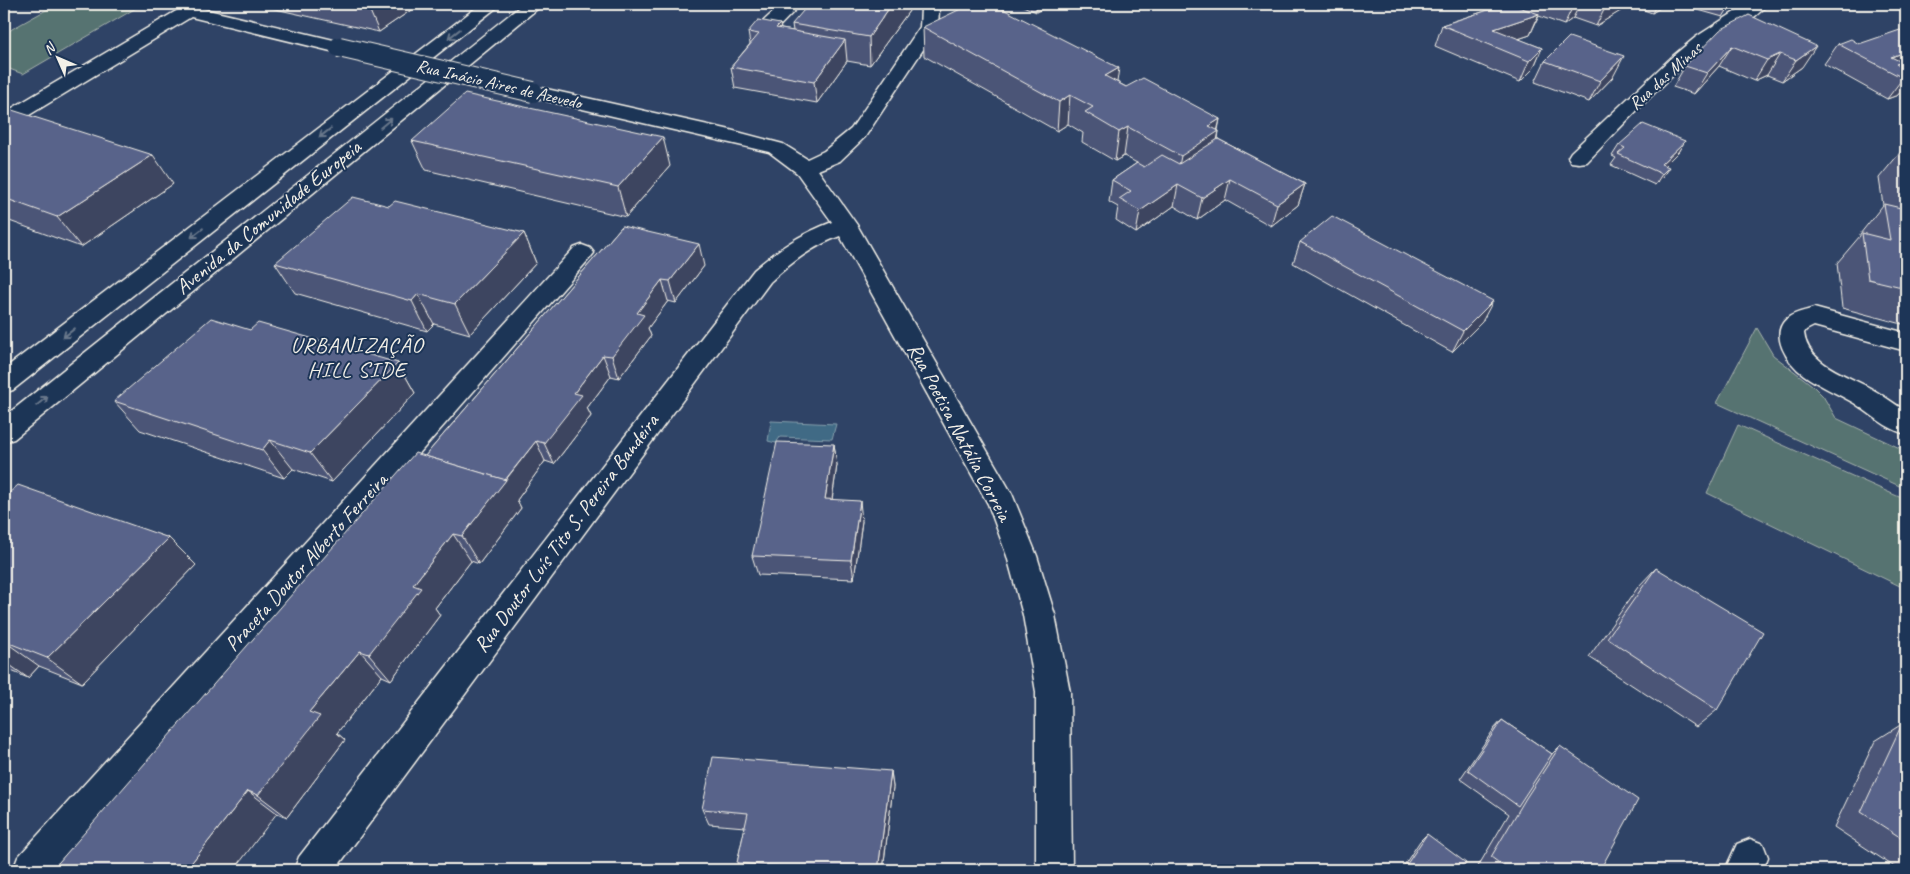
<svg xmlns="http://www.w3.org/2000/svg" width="1910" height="874" font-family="Caveat,sans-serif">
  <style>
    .green { fill: #577371; stroke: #a6b2ac }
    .water { fill: #3f6a85; stroke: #87a0ad }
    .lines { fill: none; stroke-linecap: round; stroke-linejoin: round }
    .street-casing { stroke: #f4f1e8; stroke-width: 3 }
    .primary-casing { stroke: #f4f1e8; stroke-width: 3 }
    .street { fill: #1d3557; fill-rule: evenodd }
    .primary { fill: #1d3557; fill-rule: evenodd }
    .street-bridge-casing { stroke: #f4f1e8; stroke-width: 22; stroke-linecap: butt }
    .street-bridge { stroke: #1d3557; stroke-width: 20 }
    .wall { fill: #4c5577; stroke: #f4f1e8 }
    .shaded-wall { fill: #3e4561; stroke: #f4f1e8 }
    .building { fill: #58638a; stroke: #f4f1e8 }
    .oneway { stroke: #68778a }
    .labels { text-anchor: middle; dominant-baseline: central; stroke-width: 4; stroke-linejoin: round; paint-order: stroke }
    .far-street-label { font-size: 18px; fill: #f4f1e8; stroke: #1d3557 }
    .street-label { font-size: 21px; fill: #f4f1e8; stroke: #1d3557 }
    .neighbourhood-label { font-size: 22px; letter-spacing: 1px; fill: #f4f1e8; stroke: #1d3557 }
  </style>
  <rect width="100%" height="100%" fill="#2f4366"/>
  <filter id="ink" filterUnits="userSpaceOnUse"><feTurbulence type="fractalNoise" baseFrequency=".02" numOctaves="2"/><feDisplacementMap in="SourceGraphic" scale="10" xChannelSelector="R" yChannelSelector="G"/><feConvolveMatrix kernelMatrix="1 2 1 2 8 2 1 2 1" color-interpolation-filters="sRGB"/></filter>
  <g filter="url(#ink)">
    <g class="green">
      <path d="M57 4H143L23 74 4 67V36L12 29Z"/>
      <path d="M1757 328 1773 355 1812 385 1823 396 1836 418 1906 451V489L1717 403Z"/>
      <path d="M1738 425 1906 500V589L1707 493Z"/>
    </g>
    <path class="water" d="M771 421 836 424 832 439 780 437 776 443 768 441Z"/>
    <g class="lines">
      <g class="street-casing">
        <g id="street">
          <path d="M188 4H209L204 9 346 43 348 47 346 51 339 53 191 17 11 126 4 128V113Z"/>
          <path d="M782 4H801L771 35 764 37 757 35 755 31 757 27Z"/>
          <path d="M919 4H937L939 9 938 27 865 137 840 161 818 170 857 225 1012 494 1037 556 1055 615 1070 692 1072 870H1036V692L1023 615 1007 556 988 504 840 236C813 246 792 262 770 282L335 870H294L299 857 754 270C781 247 799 235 832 222L797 173 769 152 526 96 523 92 526 88 533 86 726 129 783 144 807 159 824 151 851 129 920 27 921 9Z"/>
          <path d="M1747 4H1767C1756 21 1719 37 1702 51 1660 84 1624 124 1587 162L1579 163 1571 162 1568 157 1571 152 1673 56 1696 37Z"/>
          <path d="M582 245 590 248 594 253 590 258 55 870H13L18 857 574 248Z"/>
          <path d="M1814 308 1906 333V351L1814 326 1806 330 1804 333C1807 364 1847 375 1870 388 1883 395 1894 404 1906 411V434C1886 429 1871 414 1854 403 1837 393 1819 386 1804 375 1788 364 1767 333 1789 317 1796 312 1806 311 1814 308Z"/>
          <path d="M1750 839 1763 844 1768 857 1763 870H1725L1737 844Z"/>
        </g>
      </g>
      <g class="primary-casing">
        <g id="primary">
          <path d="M481 4H501L13 390 4 393V369Z"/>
          <path d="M523 4H543L14 439 4 442V417Z"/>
        </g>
      </g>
      <use href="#street" class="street"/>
      <use href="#primary" class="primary"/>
      <g class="street-bridge-casing">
        <path id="street-bridge" d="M339 47 533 92"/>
      </g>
      <use href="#street-bridge" class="street-bridge"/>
    </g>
    <g class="wall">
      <path d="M256 4H420L379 32 257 5Z"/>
      <path d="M914 4 870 65 847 61 817 103 735 88 731 67 750 44 748 32 780 24 781 29 793 31 792 24Z"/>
      <path d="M1019 4H1051L1036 12Z"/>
      <path d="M1507 4H1666L1652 13 1631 5V4L1596 26 1573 18 1564 25 1539 16 1530 35 1518 39 1542 48 1533 69 1520 82 1435 46 1442 25Z"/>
      <path d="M1677 4H1731L1723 17Z"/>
      <path d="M1749 15 1802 67 1782 81 1767 75 1754 81 1719 66 1694 94 1673 87 1685 66Z"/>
      <path d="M923 27 1117 82 1126 87 1220 119 1218 130 1219 131 1218 139 1305 184 1298 205 1271 226 1225 200 1197 220 1174 206 1136 233 1116 220 1118 207 1109 202 1112 180 1137 163 1124 156 1115 161 1082 142 1083 133 1068 124 1057 131 924 56Z"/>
      <path d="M1838 44H1859L1906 70V84L1898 95 1887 99 1824 64Z"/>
      <path d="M1545 61 1613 77 1589 102 1535 82Z"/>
      <path d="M4 115 173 184 81 247 4 219Z"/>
      <path d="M412 141 670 166 626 217 426 170Z"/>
      <path d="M1685 141 1678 152 1665 165 1662 178 1655 185 1611 165 1616 158 1612 156 1619 145Z"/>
      <path d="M1903 149 1906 150V325L1842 308 1837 263 1860 236V234L1883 205 1879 178Z"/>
      <path d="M389 206 524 233 536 263 470 334 434 324 427 331 295 293 275 263Z"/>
      <path d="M622 226 704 266 676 303 668 301 648 328 651 336 619 378 611 376 587 408 591 416 554 464 545 461 517 500 521 508 479 564 471 561 435 608 440 615 391 680 382 676 337 733 345 740 287 817 277 813 52 870 425 456Z"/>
      <path d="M1300 242 1482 322 1452 352 1293 263Z"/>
      <path d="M250 330 398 363 415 393 332 482 293 469 284 478 140 430 114 401Z"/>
      <path d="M834 444 837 465 832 500 862 521 854 579 758 575 752 556Z"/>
      <path d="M4 492 169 538 196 565 82 683 39 666 28 678 4 668Z"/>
      <path d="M1656 568 1717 710 1696 727 1589 657 1638 587Z"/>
      <path d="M1502 720 1552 754 1560 746 1600 870H1476L1509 814 1460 779 1494 729Z"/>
      <path d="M1902 724 1906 727V870H1899L1834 827 1875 741Z"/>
      <path d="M891 771 893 787 883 870H741L737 863 745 827 709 824 702 809Z"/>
      <path d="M1427 834 1462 870H1401L1420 841Z"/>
    </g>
    <g class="shaded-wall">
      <path d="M367 4H420L379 32Z"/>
      <path d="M892 4H914L870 65 869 37Z"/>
      <path d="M1036 4H1051L1036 12Z"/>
      <path d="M1574 4H1580L1573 18 1564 25Z"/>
      <path d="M1607 4H1632L1596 26Z"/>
      <path d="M1657 4H1666L1652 13Z"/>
      <path d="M1539 14 1530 35 1494 47V29Z"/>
      <path d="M780 24 783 44 776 28Z"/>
      <path d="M845 40 847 61 817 103 814 82Z"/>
      <path d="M1732 46 1719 66 1694 94 1707 73Z"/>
      <path d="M1816 46 1802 67 1782 81 1796 60Z"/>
      <path d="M1542 48 1533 69 1520 82 1529 61Z"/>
      <path d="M1906 52V67L1896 71 1891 57Z"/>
      <path d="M1780 54 1767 75 1754 81 1767 60Z"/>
      <path d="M1624 56 1613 77 1589 102 1600 81Z"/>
      <path d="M1119 68 1115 96 1105 76Z"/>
      <path d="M1906 77V84L1898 95 1887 99 1903 78Z"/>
      <path d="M1070 95 1068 124 1057 131 1059 102Z"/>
      <path d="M1220 119 1217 132 1219 131 1213 160 1175 186 1181 156 1209 126Z"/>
      <path d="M1128 127 1124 156 1115 161 1119 132Z"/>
      <path d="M663 137 670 166 626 217 618 187Z"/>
      <path d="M1685 141 1678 152 1658 172 1661 164Z"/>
      <path d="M153 155 173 184 81 247 57 217Z"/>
      <path d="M1669 167 1662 178 1655 185 1662 174Z"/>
      <path d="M1230 179 1225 200 1197 220 1202 198Z"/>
      <path d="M1305 184 1298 205 1271 226 1277 204Z"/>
      <path d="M1178 185 1174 206 1136 233 1140 211Z"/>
      <path d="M524 233 536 263 470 334 455 304Z"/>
      <path d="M699 244 704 266 676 303 670 281Z"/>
      <path d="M662 280 668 301 648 328 651 336 619 378 612 356 637 313Z"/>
      <path d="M418 294 434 324 427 331 412 301Z"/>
      <path d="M1493 301 1482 322 1452 352 1463 331Z"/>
      <path d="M603 355 611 376 587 408 591 416 554 464 544 443 574 393Z"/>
      <path d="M398 363 415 393 332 482 310 453Z"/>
      <path d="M270 440 293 469 284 478 262 450Z"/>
      <path d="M536 441 545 461 517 500 521 508 479 564 462 536Z"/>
      <path d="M834 444 837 465 829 520 825 499Z"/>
      <path d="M860 501 862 521 854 579 851 560Z"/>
      <path d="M453 534 471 561 435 608 440 615 391 680 369 654 413 585Z"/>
      <path d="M169 538 196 565 82 683 47 658Z"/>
      <path d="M4 641 39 666 28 678 4 661Z"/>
      <path d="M360 651 382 676 337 733 345 740 287 817 258 795 309 712Z"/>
      <path d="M891 771 893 787 883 870H878Z"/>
      <path d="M248 791 277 813 234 870H196L189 866Z"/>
    </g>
    <g class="building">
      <path d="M809 4H892L869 37 792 24Z"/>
      <path d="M971 4H993L1119 68 1105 76 1126 87 1143 78 1220 119 1209 126 1219 131 1181 156 1128 127 1119 132 1085 112 1093 107 1070 95 1059 102 923 27Z"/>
      <path d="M1507 4H1510L1539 14 1494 29 1542 48 1529 61 1442 25Z"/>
      <path d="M1749 15 1816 46 1796 60 1780 54 1767 60 1732 46 1707 73 1685 66 1720 30Z"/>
      <path d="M758 20 780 24 776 28 845 40 814 82 731 67 759 34 748 32Z"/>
      <path d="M1900 30 1906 33V52L1891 57 1902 62 1896 64 1906 70V77L1903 78 1838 44 1851 39 1859 44Z"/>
      <path d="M1569 37 1624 56 1600 81 1545 61Z"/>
      <path d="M465 94 663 137 618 187 412 141Z"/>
      <path d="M12 110 153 155 57 217 4 198V115Z"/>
      <path d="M1643 124 1685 141 1661 164 1669 167 1662 174 1618 154 1625 148 1619 145Z"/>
      <path d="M1218 139 1305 184 1277 204 1230 179 1202 198 1178 185 1140 211 1119 199 1131 191 1112 180 1137 163 1144 167 1162 155 1179 164Z"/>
      <path d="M1903 149 1906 150V166Z"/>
      <path d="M1902 189 1906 190V288L1868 279 1862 233 1890 240 1884 204 1905 209Z"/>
      <path d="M353 197 389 206 395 201 524 233 455 304 418 294 412 301 275 263Z"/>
      <path d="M1332 216 1493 301 1463 331 1300 242Z"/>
      <path d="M622 226 699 244 670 281 662 280 637 313 644 315 612 356 603 355 574 393 582 395 544 443 536 441 505 480 425 456Z"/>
      <path d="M211 318 250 330 258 323 398 363 310 453 270 440 262 450 114 401Z"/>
      <path d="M777 442 834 444 825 499 860 501 851 560 752 556Z"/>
      <path d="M415 453 506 480 462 536 453 534 413 585 421 588 369 654 360 651 309 712 320 716 258 795 248 791 189 866 199 870H52Z"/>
      <path d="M18 485 169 538 47 658 4 641V492L8 494Z"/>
      <path d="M1656 568 1763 632 1717 710 1607 638Z"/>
      <path d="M1502 720 1552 754 1518 806 1468 770Z"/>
      <path d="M1902 724 1906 727V841L1861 812Z"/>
      <path d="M1560 746 1638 800 1600 870H1509L1491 857 1526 798Z"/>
      <path d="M713 757 891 771 878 870H828L737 863 748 813 702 809Z"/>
      <path d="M1427 834 1466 863 1462 870H1403Z"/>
    </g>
    <defs><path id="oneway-shaft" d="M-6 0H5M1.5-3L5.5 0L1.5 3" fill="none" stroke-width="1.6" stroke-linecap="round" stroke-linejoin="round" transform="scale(1.25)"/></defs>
    <g class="oneway">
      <use href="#oneway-shaft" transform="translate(454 34) rotate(142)"/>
      <use href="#oneway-shaft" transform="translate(386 123) rotate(-39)"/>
      <use href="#oneway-shaft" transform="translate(325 133) rotate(142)"/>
      <use href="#oneway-shaft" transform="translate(197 233) rotate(142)"/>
      <use href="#oneway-shaft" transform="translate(69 333) rotate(142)"/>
      <use href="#oneway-shaft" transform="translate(42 401) rotate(-39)"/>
    </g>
  </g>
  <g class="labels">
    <g class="far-street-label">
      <text transform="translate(1665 76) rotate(-42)">Rua das Minas</text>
      <text transform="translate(499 84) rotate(13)">Rua Inácio Aires de Azevedo</text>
    </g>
    <g class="street-label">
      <text transform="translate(268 217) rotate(-39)">Avenida da Comunidade Europeia</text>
      <text transform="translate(960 432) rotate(62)">Rua Poetisa Natália Correia</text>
      <text transform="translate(566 533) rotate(-53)">Rua Doutor Luís Tito S. Pereira Bandeira</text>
      <text transform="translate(306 562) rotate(-48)">Praceta Doutor Alberto Ferreira</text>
    </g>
    <g class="neighbourhood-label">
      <text x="357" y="345">URBANIZAÇÃO<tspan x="357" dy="25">HILL SIDE</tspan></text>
    </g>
  </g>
  <rect width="1910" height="874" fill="none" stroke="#1d3557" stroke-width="20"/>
  <rect x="10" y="10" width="1890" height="854" fill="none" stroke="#f4f1e8" stroke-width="2" filter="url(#ink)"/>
  <g transform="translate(58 58) rotate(315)" stroke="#1d3557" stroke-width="4" paint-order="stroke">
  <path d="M0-4L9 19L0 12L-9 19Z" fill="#f4f1e8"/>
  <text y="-8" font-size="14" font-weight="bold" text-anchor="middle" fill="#f4f1e8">N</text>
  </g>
</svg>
